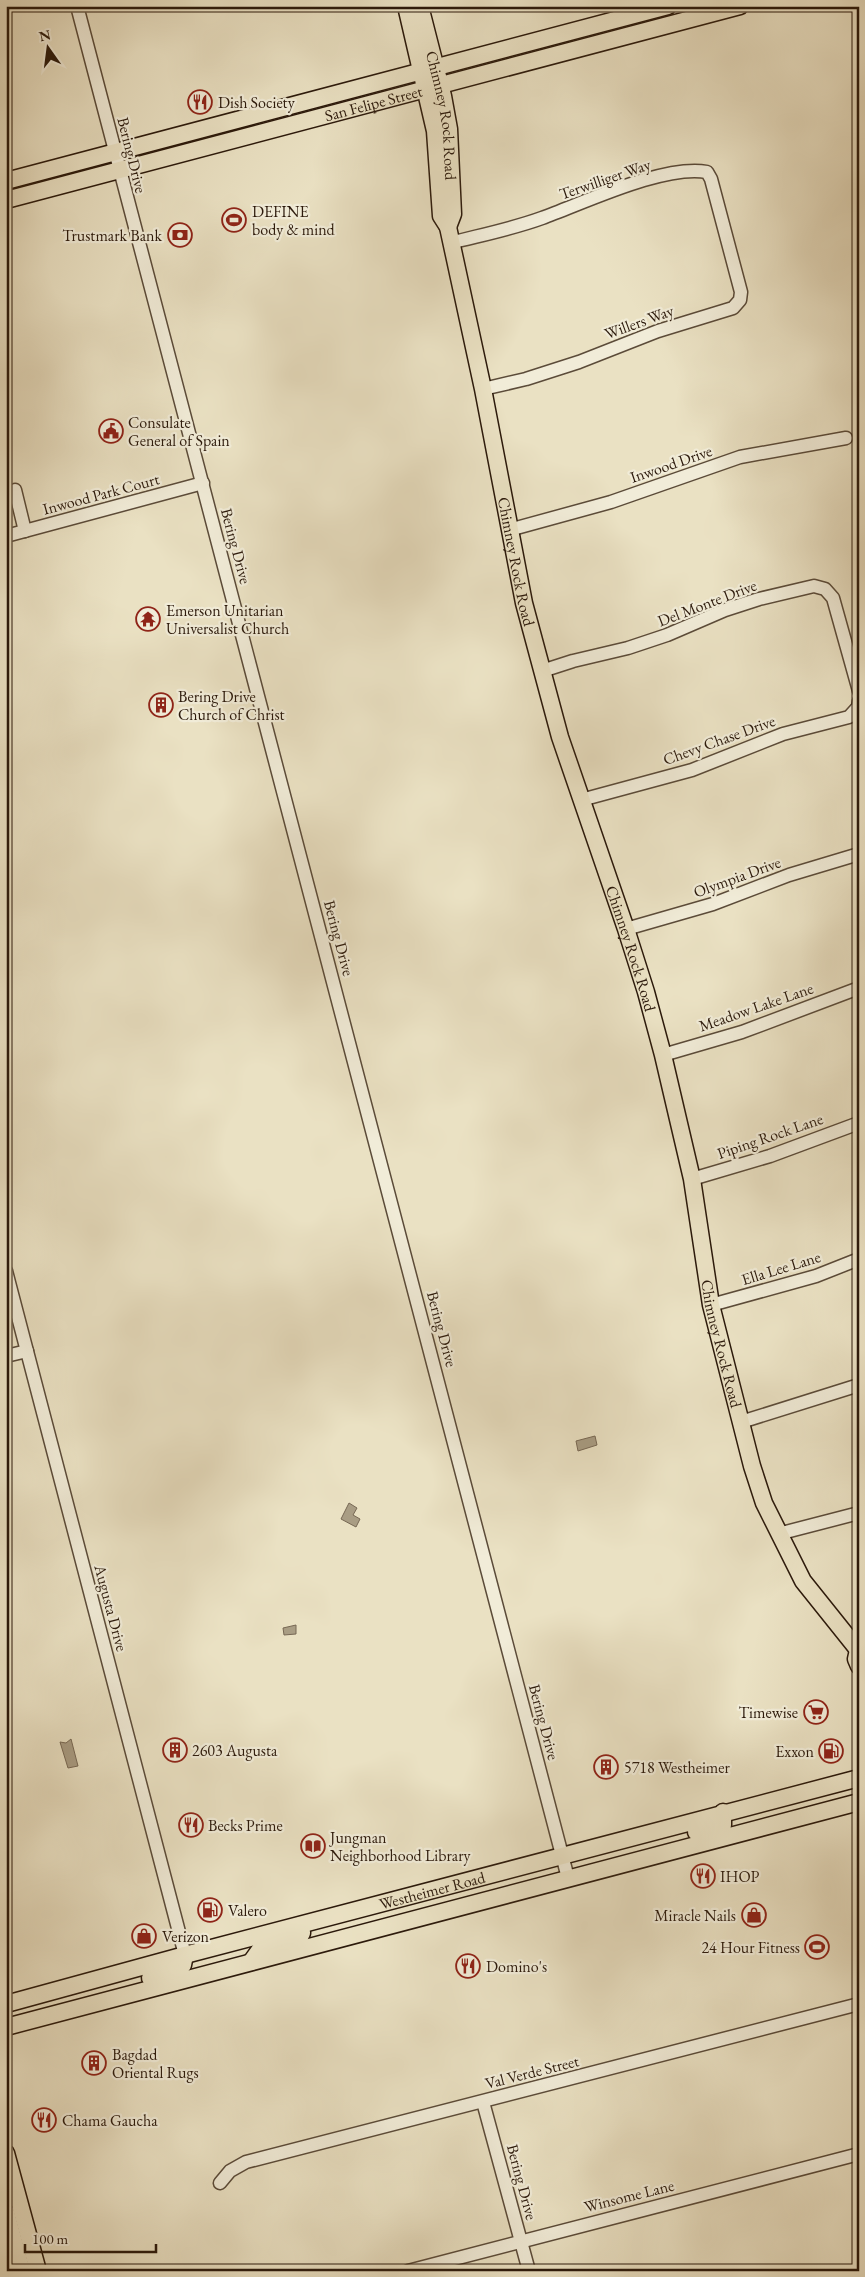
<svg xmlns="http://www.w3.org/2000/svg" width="865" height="2277" font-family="'EB Garamond',serif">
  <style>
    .water { fill: #a99d84; stroke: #776854 }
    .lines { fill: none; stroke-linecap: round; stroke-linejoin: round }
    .minor-casing { stroke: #5b4b39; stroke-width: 15 }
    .major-casing { stroke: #2b190b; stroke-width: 19 }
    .minor { stroke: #f1ecd8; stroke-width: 12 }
    .major { stroke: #eae1c3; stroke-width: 16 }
    .labels { text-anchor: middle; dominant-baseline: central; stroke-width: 4.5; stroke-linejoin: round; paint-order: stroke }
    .poi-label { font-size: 16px; fill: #2b190b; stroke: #f1ecd8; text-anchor: start }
    .street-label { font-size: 16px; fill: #2b190b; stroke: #f1ecd8 }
  </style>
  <rect width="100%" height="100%" fill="#eae1c3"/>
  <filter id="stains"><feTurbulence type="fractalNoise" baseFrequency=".004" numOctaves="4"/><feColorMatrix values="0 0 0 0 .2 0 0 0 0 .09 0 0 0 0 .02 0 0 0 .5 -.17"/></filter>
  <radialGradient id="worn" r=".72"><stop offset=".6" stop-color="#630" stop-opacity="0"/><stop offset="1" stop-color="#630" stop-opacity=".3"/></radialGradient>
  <g class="water">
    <path d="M595 1436 597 1445 578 1451 576 1441Z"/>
    <path d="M349 1503 357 1508 353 1515 360 1519 356 1527 341 1519Z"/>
    <path d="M296 1625V1634L284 1635 283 1628Z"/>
    <path d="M71 1739 78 1766 68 1768 60 1742 66 1743Z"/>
  </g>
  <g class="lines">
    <g class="minor-casing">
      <g id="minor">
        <path d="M77 6 568 1878"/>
        <path d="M450 243C481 235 512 229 542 218 584 203 664 164 707 172L711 179 741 292 740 300 733 308 658 331 579 362 526 379 483 389"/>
        <path d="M15 490 25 531"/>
        <path d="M509 530 611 502 740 457 846 438"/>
        <path d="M6 536 203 483"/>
        <path d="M542 671 573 661 628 648 667 635 725 610 759 599 814 586 825 589 833 598 859 691"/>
        <path d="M581 800 692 770 783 734 849 717 858 707 859 701"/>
        <path d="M626 929 713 904 789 875 859 854"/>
        <path d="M663 1055 742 1032 859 988"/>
        <path d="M692 1179 770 1156 859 1123"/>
        <path d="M6 1271 185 1955"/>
        <path d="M711 1305 816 1276 859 1259"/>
        <path d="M6 1356 27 1351"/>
        <path d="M741 1422 859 1385"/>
        <path d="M778 1534 859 1513"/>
        <path d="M483 2102 529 2271"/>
        <path d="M220 2183 230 2171 246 2162 859 2004"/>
        <path d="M408 2271 859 2154"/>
      </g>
    </g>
    <g class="major-casing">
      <g id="major">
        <path id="s1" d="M406 6 435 131 441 216 448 227 483 389 524 603 560 737 626 929 646 992 663 1055 692 1179 711 1305 752 1466 764 1503 803 1581 859 1651"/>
        <path id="s2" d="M420 6 443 96 449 129 453 214 448 227"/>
        <path d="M6 181 668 6"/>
        <path id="s3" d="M6 200 740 6"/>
        <path d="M858 1650 856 1659 859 1666"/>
        <path d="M696 1832 723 1825V1812"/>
        <path d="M251 1962 261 1948 300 1937 302 1933 301 1925"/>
        <path d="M150 1978 180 1969 183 1965 185 1955"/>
        <path id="s4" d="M6 2004 185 1955 859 1778"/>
        <path d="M6 2027 859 1802"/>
        <path d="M6 2153 38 2271"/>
        <path d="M6 2212 22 2271"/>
      </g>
    </g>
    <use href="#minor" class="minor"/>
    <use href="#major" class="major"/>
  </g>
  <defs>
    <g id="restaurant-ring" transform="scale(1.25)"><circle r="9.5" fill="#f1ecd8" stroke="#8f2418" stroke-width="1.5"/><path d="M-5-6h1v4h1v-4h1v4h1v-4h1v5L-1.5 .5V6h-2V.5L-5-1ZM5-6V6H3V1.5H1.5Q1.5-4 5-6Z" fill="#8f2418"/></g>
    <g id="stadium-ring" transform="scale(1.25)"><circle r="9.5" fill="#f1ecd8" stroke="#8f2418" stroke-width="1.5"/><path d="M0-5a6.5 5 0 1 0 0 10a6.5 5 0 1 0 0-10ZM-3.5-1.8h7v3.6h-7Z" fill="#8f2418"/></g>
    <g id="bank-ring" transform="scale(1.25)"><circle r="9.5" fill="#f1ecd8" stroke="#8f2418" stroke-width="1.5"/><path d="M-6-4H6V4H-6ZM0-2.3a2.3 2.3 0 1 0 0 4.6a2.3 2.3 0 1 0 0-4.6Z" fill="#8f2418"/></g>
    <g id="civic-ring" transform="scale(1.25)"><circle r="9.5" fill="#f1ecd8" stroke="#8f2418" stroke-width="1.5"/><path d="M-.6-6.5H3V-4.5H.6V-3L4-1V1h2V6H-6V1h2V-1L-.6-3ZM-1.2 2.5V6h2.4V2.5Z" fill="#8f2418"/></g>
    <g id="temple-ring" transform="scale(1.25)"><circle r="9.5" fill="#f1ecd8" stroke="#8f2418" stroke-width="1.5"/><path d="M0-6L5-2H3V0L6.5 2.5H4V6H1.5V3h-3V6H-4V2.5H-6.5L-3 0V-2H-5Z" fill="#8f2418"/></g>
    <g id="building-ring" transform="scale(1.25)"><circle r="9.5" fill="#f1ecd8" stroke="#8f2418" stroke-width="1.5"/><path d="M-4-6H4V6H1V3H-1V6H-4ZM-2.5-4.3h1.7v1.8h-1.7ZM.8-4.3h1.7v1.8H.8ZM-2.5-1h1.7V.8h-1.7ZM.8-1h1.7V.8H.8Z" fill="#8f2418"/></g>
    <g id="supermarket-ring" transform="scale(1.25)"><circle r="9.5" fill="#f1ecd8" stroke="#8f2418" stroke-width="1.5"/><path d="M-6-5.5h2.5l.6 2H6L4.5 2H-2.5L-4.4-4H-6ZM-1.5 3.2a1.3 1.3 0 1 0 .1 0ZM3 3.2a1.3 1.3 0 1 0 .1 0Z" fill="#8f2418"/></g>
    <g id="fuel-ring" transform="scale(1.25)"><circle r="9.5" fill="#f1ecd8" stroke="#8f2418" stroke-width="1.5"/><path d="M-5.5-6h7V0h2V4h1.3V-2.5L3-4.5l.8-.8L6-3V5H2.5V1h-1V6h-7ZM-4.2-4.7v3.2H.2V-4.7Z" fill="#8f2418"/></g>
    <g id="library-ring" transform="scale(1.25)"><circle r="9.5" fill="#f1ecd8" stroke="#8f2418" stroke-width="1.5"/><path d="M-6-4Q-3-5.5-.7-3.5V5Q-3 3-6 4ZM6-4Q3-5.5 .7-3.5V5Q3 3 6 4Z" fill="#8f2418"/></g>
    <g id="shop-ring" transform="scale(1.25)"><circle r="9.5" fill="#f1ecd8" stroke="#8f2418" stroke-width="1.5"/><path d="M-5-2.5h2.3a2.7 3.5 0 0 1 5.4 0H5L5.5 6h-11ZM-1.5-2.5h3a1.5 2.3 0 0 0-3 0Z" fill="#8f2418"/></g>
  </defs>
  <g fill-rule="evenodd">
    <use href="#restaurant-ring" x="200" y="102"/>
    <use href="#stadium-ring" x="234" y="220"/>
    <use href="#bank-ring" x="180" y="235"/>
    <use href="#civic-ring" x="111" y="431"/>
    <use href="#temple-ring" x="148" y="619"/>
    <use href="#building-ring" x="161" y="705"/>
    <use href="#supermarket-ring" x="816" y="1712"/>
    <use href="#building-ring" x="175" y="1750"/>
    <use href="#fuel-ring" x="831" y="1751"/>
    <use href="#building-ring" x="606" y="1767"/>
    <use href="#restaurant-ring" x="191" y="1825"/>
    <use href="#library-ring" x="313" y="1846"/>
    <use href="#restaurant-ring" x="703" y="1876"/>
    <use href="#fuel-ring" x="210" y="1910"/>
    <use href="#shop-ring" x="754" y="1915"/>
    <use href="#shop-ring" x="144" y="1936"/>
    <use href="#stadium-ring" x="817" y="1947"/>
    <use href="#restaurant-ring" x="468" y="1966"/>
    <use href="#building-ring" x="94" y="2063"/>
    <use href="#restaurant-ring" x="44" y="2120"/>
  </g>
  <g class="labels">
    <g class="poi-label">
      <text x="218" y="102">Dish Society</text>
      <text x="252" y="211">DEFINE<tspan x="252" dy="18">body &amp; mind</tspan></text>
      <text x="162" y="235" text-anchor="end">Trustmark Bank</text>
      <text x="128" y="422">Consulate<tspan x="128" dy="18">General of Spain</tspan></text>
      <text x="166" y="610">Emerson Unitarian<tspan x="166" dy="18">Universalist Church</tspan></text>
      <text x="178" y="696">Bering Drive<tspan x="178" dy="18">Church of Christ</tspan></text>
      <text x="798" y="1712" text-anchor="end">Timewise</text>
      <text x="192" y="1750">2603 Augusta</text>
      <text x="814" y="1751" text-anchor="end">Exxon</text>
      <text x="624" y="1767">5718 Westheimer</text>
      <text x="208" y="1825">Becks Prime</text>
      <text x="330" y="1837">Jungman<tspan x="330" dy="18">Neighborhood Library</tspan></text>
      <text x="720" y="1876">IHOP</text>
      <text x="228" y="1910">Valero</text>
      <text x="736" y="1915" text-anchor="end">Miracle Nails</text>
      <text x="162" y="1936">Verizon</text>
      <text x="800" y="1947" text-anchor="end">24 Hour Fitness</text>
      <text x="486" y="1966">Domino's</text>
      <text x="112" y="2054">Bagdad<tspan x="112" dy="18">Oriental Rugs</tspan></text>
      <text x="62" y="2120">Chama Gaucha</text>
    </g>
    <g class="street-label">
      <text stroke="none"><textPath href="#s3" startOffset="380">San Felipe Street</textPath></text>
      <text stroke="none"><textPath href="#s2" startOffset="112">Chimney Rock Road</textPath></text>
      <text transform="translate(132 155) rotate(76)">Bering Drive</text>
      <text transform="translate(605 179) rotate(-19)">Terwilliger Way</text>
      <text transform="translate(639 322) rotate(-20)">Willers Way</text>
      <text transform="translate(671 464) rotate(-19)">Inwood Drive</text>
      <text transform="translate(101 494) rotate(-15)">Inwood Park Court</text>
      <text transform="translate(236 546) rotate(75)">Bering Drive</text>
      <text stroke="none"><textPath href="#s1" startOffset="568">Chimney Rock Road</textPath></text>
      <text transform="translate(707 603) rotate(-21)">Del Monte Drive</text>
      <text transform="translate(719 740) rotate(-20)">Chevy Chase Drive</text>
      <text transform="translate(737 877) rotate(-20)">Olympia Drive</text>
      <text transform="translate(339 938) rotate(75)">Bering Drive</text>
      <text stroke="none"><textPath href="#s1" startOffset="972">Chimney Rock Road</textPath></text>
      <text transform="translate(756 1007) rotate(-19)">Meadow Lake Lane</text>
      <text transform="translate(770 1136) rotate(-19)">Piping Rock Lane</text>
      <text transform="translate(781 1268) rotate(-17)">Ella Lee Lane</text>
      <text transform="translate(442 1329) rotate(75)">Bering Drive</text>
      <text stroke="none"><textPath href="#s1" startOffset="1378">Chimney Rock Road</textPath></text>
      <text transform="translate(111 1608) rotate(75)">Augusta Drive</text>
      <text transform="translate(544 1722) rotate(75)">Bering Drive</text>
      <text stroke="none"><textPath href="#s4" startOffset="441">Westheimer Road</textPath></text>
      <text transform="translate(532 2072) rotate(-14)">Val Verde Street</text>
      <text transform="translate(522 2182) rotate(75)">Bering Drive</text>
      <text transform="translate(629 2196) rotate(-14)">Winsome Lane</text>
    </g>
  </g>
  <rect width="865" height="2277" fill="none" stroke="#eae1c3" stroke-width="25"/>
  <rect x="8" y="8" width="850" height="2262" fill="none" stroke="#2b190b" stroke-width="2.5"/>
  <rect x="12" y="12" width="840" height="2252" fill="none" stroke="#2b190b"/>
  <g transform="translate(48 48) rotate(346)" stroke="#f1ecd8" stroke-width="4" paint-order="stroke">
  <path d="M0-4L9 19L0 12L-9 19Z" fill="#2b190b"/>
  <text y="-8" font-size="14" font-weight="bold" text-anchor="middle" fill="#2b190b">N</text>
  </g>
  <path d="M25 2244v8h131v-8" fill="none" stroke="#2b190b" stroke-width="2.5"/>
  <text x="32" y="2244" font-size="15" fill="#2b190b" stroke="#f1ecd8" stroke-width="4" paint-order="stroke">100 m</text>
  <rect width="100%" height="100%" filter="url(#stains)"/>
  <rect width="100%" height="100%" fill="url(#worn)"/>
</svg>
